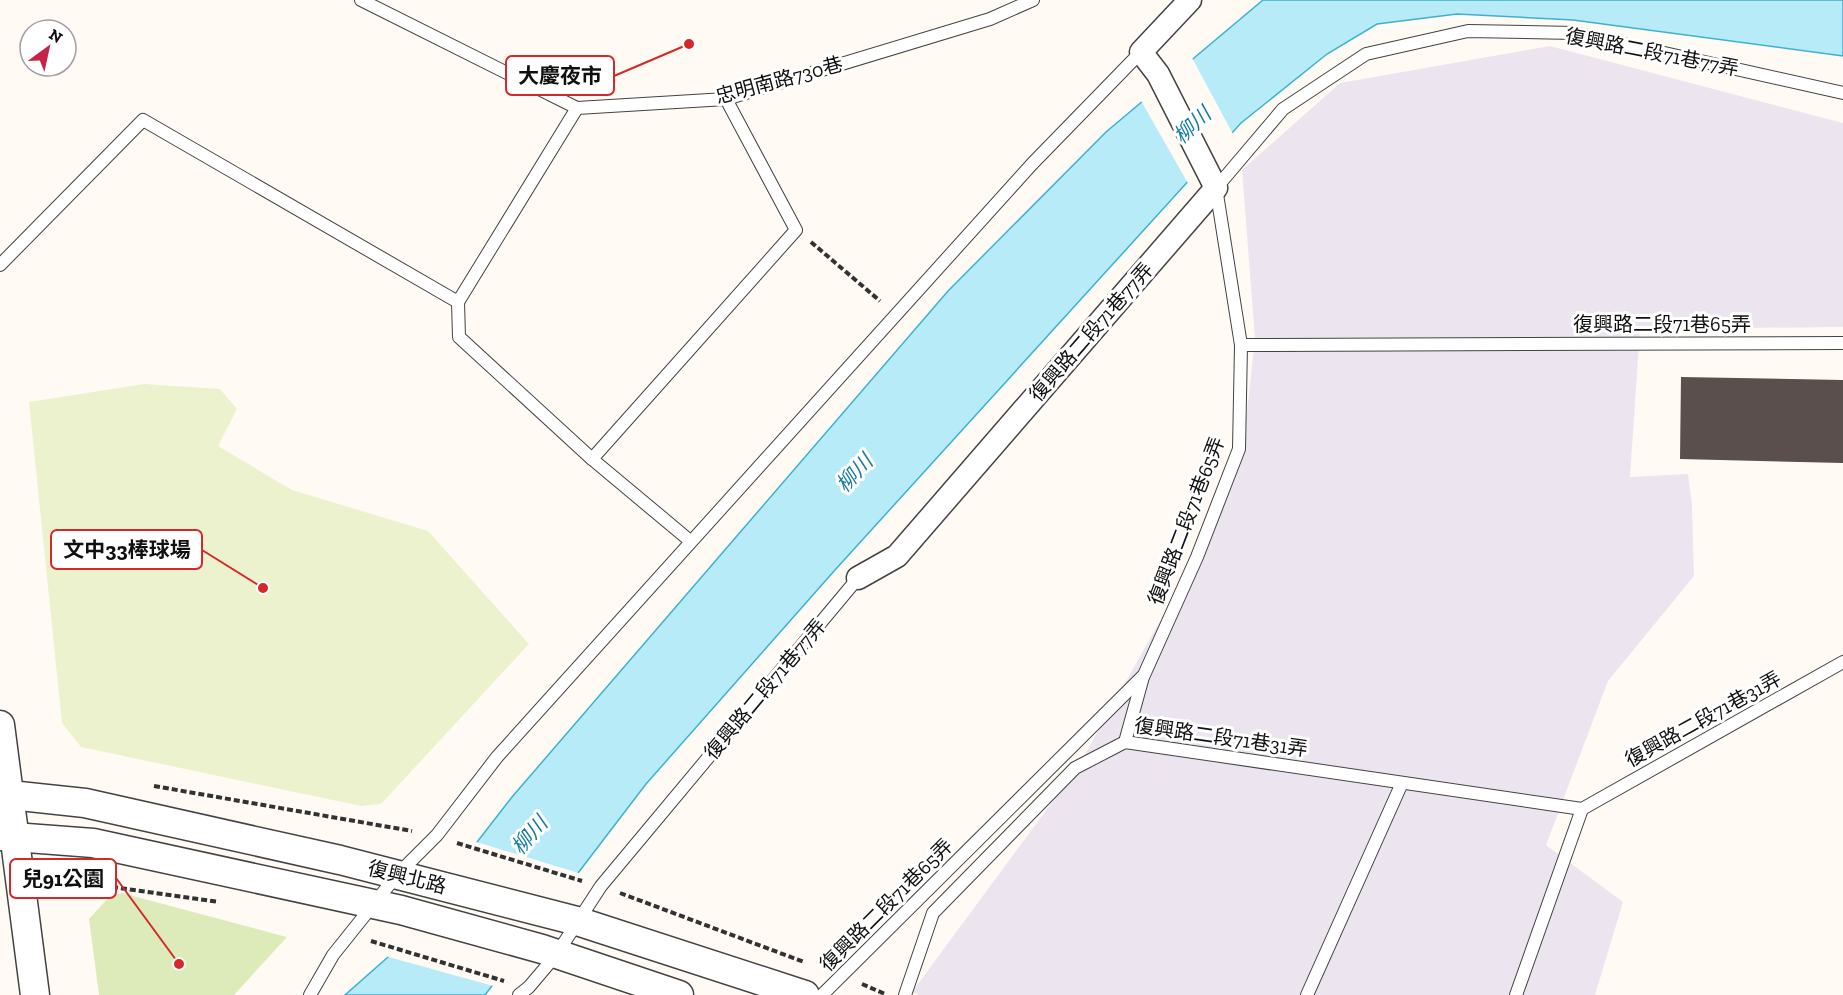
<svg xmlns="http://www.w3.org/2000/svg" width="1843" height="995" font-family="'Zilla Slab','Noto Sans TC',serif">
  <style>
    .industrial { fill: #ece5ef }
    .green { fill: #ddebbb }
    .pitch { fill: #ecf2ce }
    .water { fill: #b7ebf8; stroke: #3cb1d1; stroke-width: 1.5 }
    .pier { fill: #fffbf4 }
    .building { fill: #5a4f4c }
    .lines { fill: none; stroke-linecap: round; stroke-linejoin: round }
    .service-casing { stroke: #434343; stroke-width: 14 }
    .minor-casing { stroke: #434343; stroke-width: 25 }
    .tertiary-casing { stroke: #434343; stroke-width: 31 }
    .path { stroke: #323232; stroke-width: 4; stroke-dasharray: 6 3; stroke-linecap: butt }
    .service { stroke: #fff; stroke-width: 12 }
    .minor { stroke: #fff; stroke-width: 22 }
    .tertiary { stroke: #fff; stroke-width: 28 }
    .labels { text-anchor: middle; dominant-baseline: central; stroke-width: 6; stroke-linejoin: round; paint-order: stroke }
    .street-label { font-size: 20px; fill: #101010; stroke: #fff }
    .water-label { font-size: 21px; font-style: italic; fill: #157ca0; stroke: #fff }
    .leader { fill: none; stroke: #d62828; stroke-width: 2 }
    .callout-dot { fill: #d62828; stroke: #fff; stroke-width: 2 }
    .callout { fill: #fff; stroke: #d62828; stroke-width: 2 }
    .callout-label { font-size: 21px; text-anchor: middle; font-weight: bold; fill: #101010 }
  </style>
  <rect width="100%" height="100%" fill="#fffbf4"/>
  <path class="industrial" d="M1550 46 1843 123V327L1640 329 1630 477 1688 474 1692 505 1694 576 1608 681 1546 845 1623 902 1595 995H919L912 992 1078 767 1211 530 1246 421 1255 339 1242 170 1340 83Z"/>
  <path class="green" d="M122 893 287 937 234 995H99L89 919 109 897Z"/>
  <path class="pitch" d="M144 384 220 389 237 409 218 446 292 490 428 531 529 644 381 804 361 806 81 747 62 723 29 402Z"/>
  <path class="water" d="M1263 0H1843V56L1573 20 1457 14 1377 24 1327 54 1241 123 835 570 646 784 485 995H345L388 957 512 797 948 291 1106 132Z"/>
  <g class="pier">
    <path d="M1191 56 1234 136 1189 185 1140 99Z"/>
    <path d="M473 841 582 874 497 987 385 956Z"/>
  </g>
  <path class="building" d="M1681 377 1843 380V463L1680 459Z"/>
  <g class="lines">
    <g class="service-casing">
      <g id="service">
        <path d="M361 0 577 108 726 99 990 19 1033 0"/>
        <path d="M0 265 143 120 458 302 577 108"/>
        <path d="M458 302 459 337 592 459"/>
        <path d="M1241 345 1216 188 1283 109 1366 54 1468 31 1575 33 1843 93"/>
        <path d="M689 540 592 459 796 230 726 99"/>
        <path d="M1125 742 1143 677"/>
        <path d="M310 995 333 955 397 875 437 835 497 757 1032 164 1141 52"/>
        <path d="M519 995 529 987 556 955 601 886 858 578"/>
        <path d="M822 995 1144 675 1197 557 1239 449 1241 345 1843 343"/>
        <path d="M905 995 933 913 1075 768 1125 742 1582 809 1843 662"/>
        <path d="M1307 995 1402 783"/>
        <path d="M1516 995 1582 809"/>
      </g>
    </g>
    <g class="minor-casing">
      <path id="minor" d="M858 578 897 556 1216 188 1158 74 1141 52 1190 0"/>
    </g>
    <g class="tertiary-casing">
      <g id="tertiary">
        <path d="M0 725 35 995"/>
        <path d="M0 794 85 803 340 860 577 921 805 995"/>
        <path d="M0 836 93 843 401 910 542 949 679 995"/>
      </g>
    </g>
    <g class="path">
      <path d="M811 242 880 301"/>
      <path d="M154 786 412 831"/>
      <path d="M457 843 582 881"/>
      <path d="M112 887 219 902"/>
      <path d="M620 893 804 962"/>
      <path d="M371 941 504 981"/>
      <path d="M862 984 885 994"/>
    </g>
    <use href="#service" class="service"/>
    <use href="#minor" class="minor"/>
    <use href="#tertiary" class="tertiary"/>
  </g>
  <g class="labels">
    <g class="street-label">
      <text transform="translate(1652 52) rotate(11)">復興路二段71巷77弄</text>
      <text transform="translate(779 80) rotate(-15)">忠明南路730巷</text>
      <text x="1662" y="324">復興路二段71巷65弄</text>
      <text transform="translate(1091 332) rotate(-49)">復興路二段71巷77弄</text>
      <text transform="translate(1186 521) rotate(-69)">復興路二段71巷65弄</text>
      <text transform="translate(765 689) rotate(-50)">復興路二段71巷77弄</text>
      <text transform="translate(1703 719) rotate(-29)">復興路二段71巷31弄</text>
      <text transform="translate(1221 737) rotate(8)">復興路二段71巷31弄</text>
      <text transform="translate(407 877) rotate(14)">復興北路</text>
      <text transform="translate(886 905) rotate(-45)">復興路二段71巷65弄</text>
    </g>
    <g class="water-label">
      <text transform="translate(1192 125) rotate(-43)">柳川</text>
      <text transform="translate(854 473) rotate(-47)">柳川</text>
      <text transform="translate(529 835) rotate(-49)">柳川</text>
    </g>
  </g>
  <path class="leader" d="M689 44L614 76M263 588L202 550M179 964L116 878"/>
  <g class="callout-dot">
    <circle cx="689" cy="44" r="6"/>
    <circle cx="263" cy="588" r="6"/>
    <circle cx="179" cy="964" r="6"/>
  </g>
  <g class="callout">
    <rect x="506" y="56" width="108" height="39" rx="6"/>
    <rect x="51" y="530" width="151" height="39" rx="6"/>
    <rect x="10" y="859" width="106" height="39" rx="6"/>
  </g>
  <g class="callout-label">
    <text x="560" y="83">大慶夜市</text>
    <text x="127" y="557">文中33棒球場</text>
    <text x="63" y="886">兒91公園</text>
  </g>
  <g transform="translate(48 48) rotate(33)"><circle r="28" fill="#ffffff" stroke="#9f9f9f" stroke-width="1.5"/>
  <path d="M0-4.5L10 22L0 15L-10 22Z" fill="#c52348"/>
  <text y="-9" font-size="16" font-weight="bold" text-anchor="middle" fill="#101010">N</text>
  </g>
</svg>
